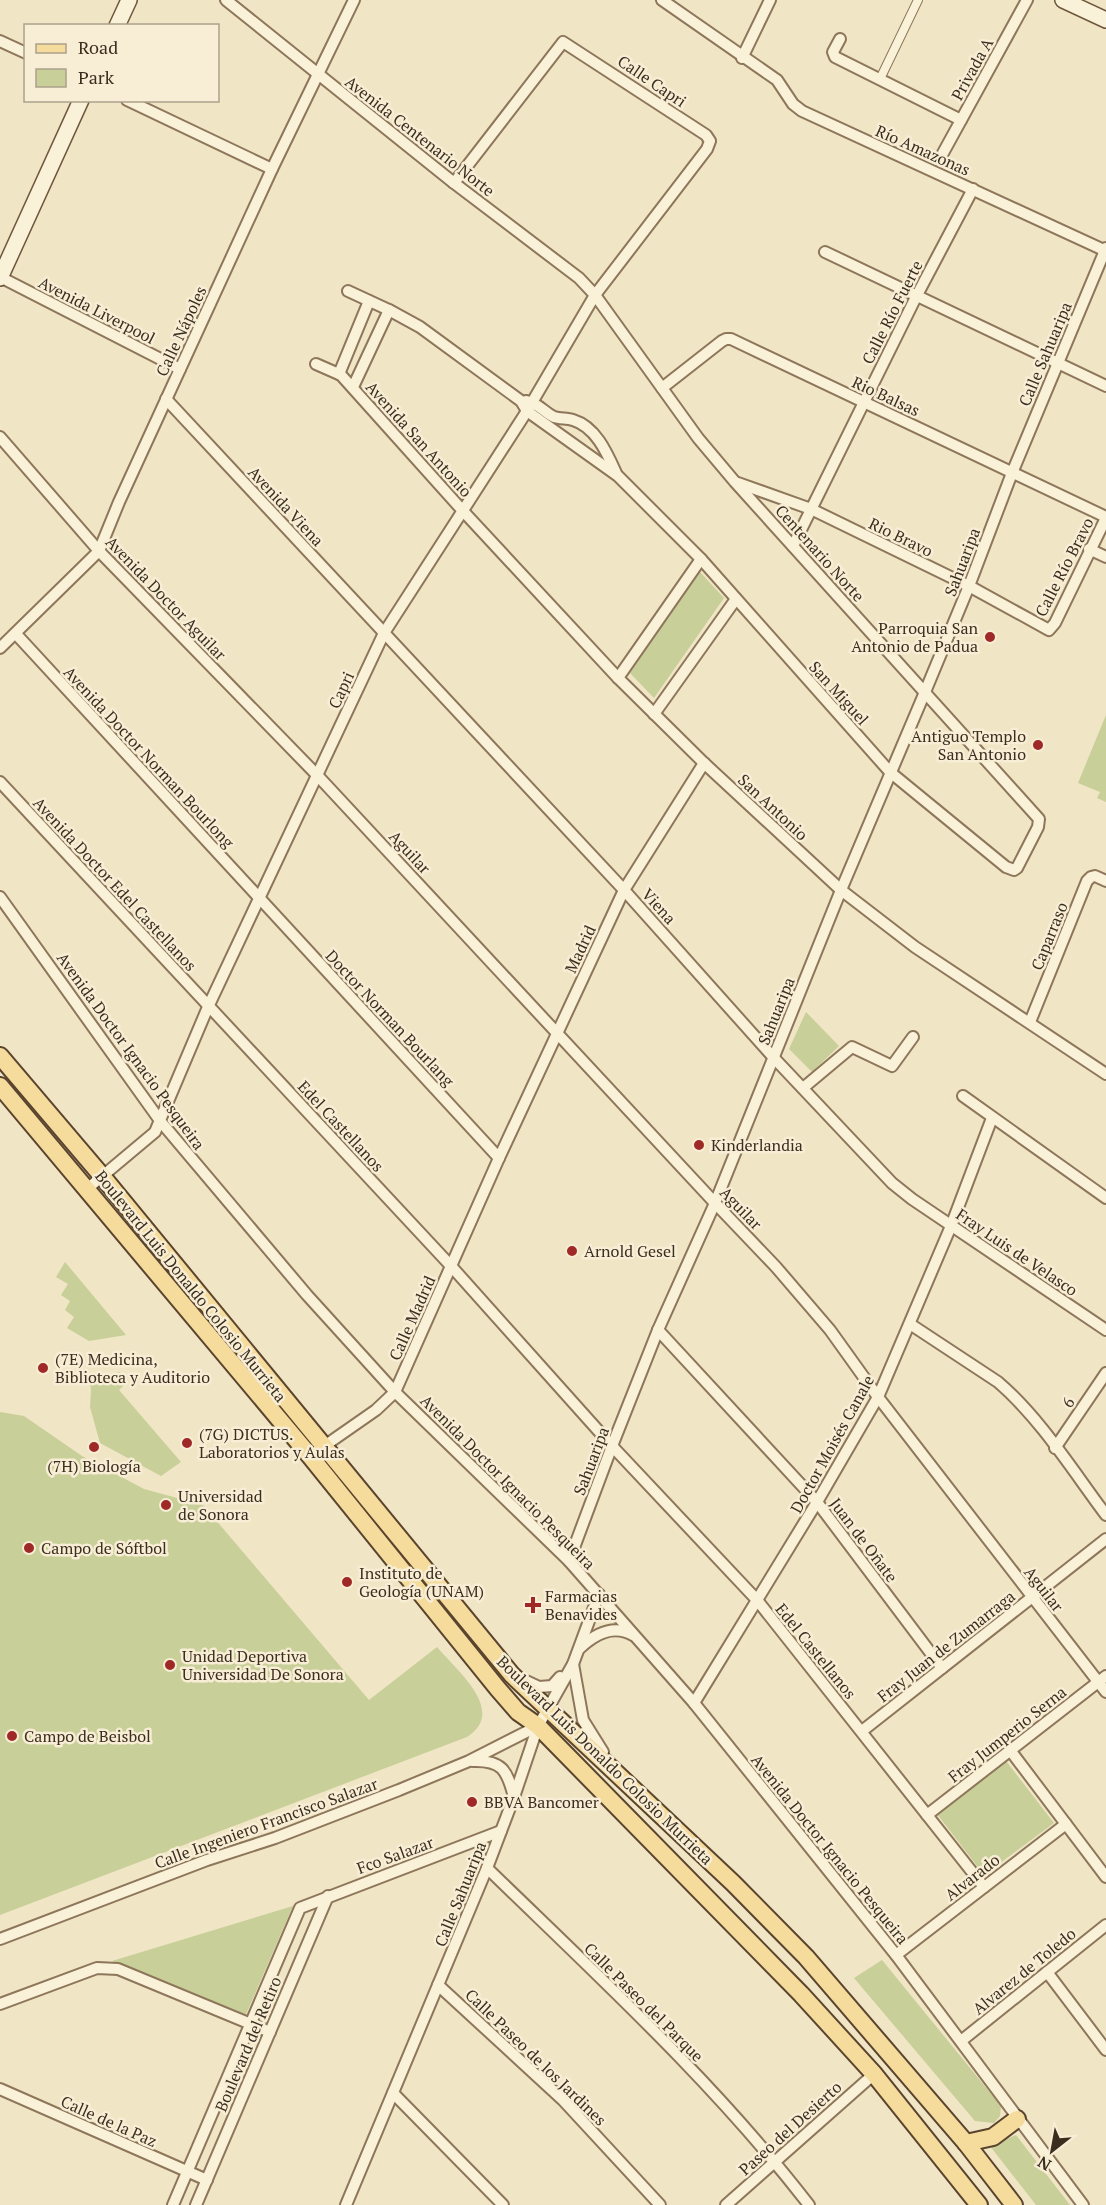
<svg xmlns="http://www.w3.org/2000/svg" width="1106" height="2205" font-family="'PT Serif',serif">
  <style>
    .green { fill: #c8cf98 }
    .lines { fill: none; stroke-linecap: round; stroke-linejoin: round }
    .pedestrian-casing { stroke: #8d765a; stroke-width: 10 }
    .minor-casing { stroke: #8d765a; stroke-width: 14 }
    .secondary-casing { stroke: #6f573d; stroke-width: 18 }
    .primary-casing { stroke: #5a442e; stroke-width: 20 }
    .pedestrian { stroke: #faf1d9; stroke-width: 8 }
    .minor { stroke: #faf1d9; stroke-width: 10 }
    .secondary { stroke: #faf1d9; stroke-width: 15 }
    .primary { stroke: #f5db9c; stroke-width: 16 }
    .poi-dot { fill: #9f2927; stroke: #f7eed5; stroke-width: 2 }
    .labels { text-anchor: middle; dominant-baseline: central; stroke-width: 5; stroke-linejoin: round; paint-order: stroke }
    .street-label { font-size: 16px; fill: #3c2e1f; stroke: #f7eed5 }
    .poi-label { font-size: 16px; fill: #3c2e1f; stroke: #f7eed5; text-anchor: start }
  </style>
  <rect width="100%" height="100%" fill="#f0e5c5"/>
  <g class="green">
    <path d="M700 572 724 598 654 698 630 673Z"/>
    <path d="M1106 715V802L1097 798 1100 792 1078 783Z"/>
    <path d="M806 1012 839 1046 812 1072 789 1049Z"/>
    <path d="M65 1262 126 1335 89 1341 67 1328 74 1317 65 1310 70 1301 61 1295 68 1284 56 1277Z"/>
    <path d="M120 1372 128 1381 119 1390 181 1462 161 1476 100 1443 90 1407 91 1389 89 1380Z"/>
    <path d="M0 1412 24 1416 82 1456 144 1489 203 1505 369 1700 437 1647C456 1670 508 1711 467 1737L0 1915Z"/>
    <path d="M1006 1761 1054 1823 984 1875 937 1814Z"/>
    <path d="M293 1906 244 2019 112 1961Z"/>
    <path d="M882 1960 1001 2106 1000 2116 994 2123 975 2121 854 1978Z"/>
    <path d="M1016 2135 1070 2205H1036L990 2146Z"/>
  </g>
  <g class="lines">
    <g class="pedestrian-casing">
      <path id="pedestrian" d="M880 79 918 0"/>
    </g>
    <g class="minor-casing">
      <g id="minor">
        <path d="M226 0 454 183 579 278 595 295 698 438 735 482 1039 819 1038 827 1017 868 1014 870 1006 867 890 772 701 559 618 476 527 411 521 401 420 327 389 310 348 291"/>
        <path d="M662 0 777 80 793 104 802 111 1106 251"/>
        <path d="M840 39 833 52 835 57 961 120"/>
        <path d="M0 41 26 53"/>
        <path d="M742 58 770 0"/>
        <path d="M127 100 272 169"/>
        <path d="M943 153 1027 0"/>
        <path d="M825 252 1106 386"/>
        <path d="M0 277 180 369"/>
        <path d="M316 364 341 375 463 511 618 678 704 763 841 890 915 947 1106 1074"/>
        <path d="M339 374 369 301"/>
        <path d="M353 387 389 310"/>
        <path d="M662 388 722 341 726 339H731L1106 517"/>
        <path d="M166 399 624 890 774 1058 892 1183 912 1199 1106 1330"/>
        <path d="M526 401C538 403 544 412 554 417 560 419 567 418 573 420 596 427 607 453 616 473"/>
        <path d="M0 437 99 551 317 775 715 1203 776 1267 830 1330 878 1397 1106 1692"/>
        <path d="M738 483 811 509 969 586 1049 630 1055 623 1106 518"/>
        <path d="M793 546 916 297 973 189"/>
        <path d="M1089 549 1106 557"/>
        <path d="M16 634 499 1158"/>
        <path d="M0 648 99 551 119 502 272 169 354 0"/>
        <path d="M618 678 701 559"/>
        <path d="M654 714 736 599"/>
        <path d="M0 782 451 1266 612 1446 757 1600 984 1887"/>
        <path d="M0 897 161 1122 307 1295 395 1392 569 1561 694 1703 896 1955 1083 2205"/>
        <path d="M1030 1022 1087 881 1091 877 1095 876 1106 881"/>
        <path d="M803 1088 852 1047 892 1066 913 1037"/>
        <path d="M963 1096 1106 1198"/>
        <path d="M87 1189 155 1132 208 1007 384 633 527 411 595 295 707 149 710 141 706 135 563 42 454 183"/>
        <path d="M910 1324 998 1382C1040 1418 1073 1471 1106 1515"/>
        <path d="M658 1330 817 1502 942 1668"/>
        <path d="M1055 1448 1106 1373"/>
        <path d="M310 1456 376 1410 395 1392 499 1158 624 890 704 763"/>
        <path d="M569 1561 612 1446 658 1330 715 1203 841 890 925 692 969 586 1012 473 1106 248"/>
        <path d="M580 1648C595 1634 613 1624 633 1635"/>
        <path d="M573 1664 583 1720 603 1752"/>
        <path d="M522 1679 539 1687 552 1686 560 1677"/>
        <path d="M694 1703 817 1502 878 1397 951 1226 992 1118"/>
        <path d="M862 1731 1106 1539"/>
        <path d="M1010 1750 1106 1877"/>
        <path d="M473 1761C502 1760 507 1770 514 1797"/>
        <path d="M927 1815 1106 1676"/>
        <path d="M487 1868C598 1976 714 2082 809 2205"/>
        <path d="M0 1939 207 1860 275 1838 399 1790 469 1761 538 1726"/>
        <path d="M896 1955 1066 1824"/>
        <path d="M1047 1972 1106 2050"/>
        <path d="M438 1985 563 2100 660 2205"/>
        <path d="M0 2004 97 1968 118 1969 270 2032"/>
        <path d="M961 2041 1106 1925"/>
        <path d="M0 2089 207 2180"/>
        <path d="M393 2093 503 2205"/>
        <path d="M173 2205 300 1908 501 1831"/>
        <path d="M196 2205 328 1896"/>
        <path d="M346 2205 487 1868 514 1797 538 1726 573 1664 599 1594"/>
        <path d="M726 2205 874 2074"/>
      </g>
    </g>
    <g class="secondary-casing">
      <g id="secondary">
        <path d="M1063 0 1106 20"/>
        <path d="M117 26 129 0"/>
        <path d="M0 278 81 100"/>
      </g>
    </g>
    <g class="primary-casing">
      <g id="primary">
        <path d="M0 1056 102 1176 512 1675 733 1883 806 1957 966 2143 1014 2205"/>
        <path d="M0 1086 310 1456 498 1689 518 1712 538 1726 801 1994 874 2074 979 2205"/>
        <path d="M966 2143 993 2137 1017 2119"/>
      </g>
    </g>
    <use href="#pedestrian" class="pedestrian"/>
    <use href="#minor" class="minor"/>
    <use href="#secondary" class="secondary"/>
    <use href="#primary" class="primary"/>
  </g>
  <g class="poi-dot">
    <circle cx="990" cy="637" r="6"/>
    <circle cx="1038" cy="745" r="6"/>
    <circle cx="699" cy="1145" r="6"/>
    <circle cx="572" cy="1251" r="6"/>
    <circle cx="43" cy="1368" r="6"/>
    <circle cx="187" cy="1443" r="6"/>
    <circle cx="94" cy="1447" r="6"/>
    <circle cx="166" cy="1505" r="6"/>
    <circle cx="29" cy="1548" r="6"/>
    <circle cx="347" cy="1582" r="6"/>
    <path d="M530 1596h6v6h6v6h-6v6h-6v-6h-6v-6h6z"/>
    <circle cx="170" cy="1665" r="6"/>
    <circle cx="12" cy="1736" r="6"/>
    <circle cx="472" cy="1802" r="6"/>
  </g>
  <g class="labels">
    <g class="street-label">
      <text transform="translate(972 69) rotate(-61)">Privada A</text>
      <text transform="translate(652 81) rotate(34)">Calle Capri</text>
      <text transform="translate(420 136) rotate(38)">Avenida Centenario Norte</text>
      <text transform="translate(923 150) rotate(24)">Río Amazonas</text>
      <text transform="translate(97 310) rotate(27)">Avenida Liverpool</text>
      <text transform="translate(892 312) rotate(-63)">Calle Río Fuerte</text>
      <text transform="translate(181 331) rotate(-65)">Calle Nápoles</text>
      <text transform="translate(1045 354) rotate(-67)">Calle Sahuaripa</text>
      <text transform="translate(886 396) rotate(25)">Rio Balsas</text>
      <text transform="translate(419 439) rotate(48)">Avenida San Antonio</text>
      <text transform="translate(286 506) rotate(47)">Avenida Viena</text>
      <text transform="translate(901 537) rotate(26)">Rio Bravo</text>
      <text transform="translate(820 553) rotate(48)">Centenario Norte</text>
      <text transform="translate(962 562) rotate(-69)">Sahuaripa</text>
      <text transform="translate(1064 567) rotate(-63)">Calle Río Bravo</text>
      <text transform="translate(166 598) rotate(46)">Avenida Doctor Aguilar</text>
      <text transform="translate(341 690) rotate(-65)">Capri</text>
      <text transform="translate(839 693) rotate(48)">San Miguel</text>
      <text transform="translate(149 757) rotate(47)">Avenida Doctor Norman Bourlong</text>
      <text transform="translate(773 807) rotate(43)">San Antonio</text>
      <text transform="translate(410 852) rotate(47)">Aguilar</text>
      <text transform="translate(115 884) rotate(47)">Avenida Doctor Edel Castellanos</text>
      <text transform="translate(659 906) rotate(48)">Viena</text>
      <text transform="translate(1049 936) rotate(-68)">Caparraso</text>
      <text transform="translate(580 949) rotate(-65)">Madrid</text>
      <text transform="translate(776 1011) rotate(-68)">Sahuaripa</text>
      <text transform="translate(390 1018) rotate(47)">Doctor Norman Bourlang</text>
      <text transform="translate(131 1051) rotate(54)">Avenida Doctor Ignacio Pesqueira</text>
      <text transform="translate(341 1126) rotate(47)">Edel Castellanos</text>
      <text transform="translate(741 1208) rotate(46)">Aguilar</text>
      <text transform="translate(1017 1252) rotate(34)">Fray Luis de Velasco</text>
      <text transform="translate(191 1286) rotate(51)">Boulevard Luis Donaldo Colosio Murrieta</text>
      <text transform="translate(412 1318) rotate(-66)">Calle Madrid</text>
      <text transform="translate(1068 1402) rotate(-56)">6</text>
      <text transform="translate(832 1444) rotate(-61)">Doctor Moisés Canale</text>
      <text transform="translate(591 1461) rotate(-69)">Sahuaripa</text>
      <text transform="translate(508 1482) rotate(45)">Avenida Doctor Ignacio Pesqueira</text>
      <text transform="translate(864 1540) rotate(53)">Juan de Oñate</text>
      <text transform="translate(1044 1589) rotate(52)">Aguilar</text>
      <text transform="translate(946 1646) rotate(-38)">Fray Juan de Zumarraga</text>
      <text transform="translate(816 1651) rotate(51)">Edel Castellanos</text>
      <text transform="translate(1007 1734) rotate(-38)">Fray Jumperio Serna</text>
      <text transform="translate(605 1760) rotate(44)">Boulevard Luis Donaldo Colosio Murrieta</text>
      <text transform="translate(266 1823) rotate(-20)">Calle Ingeniero Francisco Salazar</text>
      <text transform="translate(830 1849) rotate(51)">Avenida Doctor Ignacio Pesqueira</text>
      <text transform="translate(395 1855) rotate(-20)">Fco Salazar</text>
      <text transform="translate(972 1877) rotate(-38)">Alvarado</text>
      <text transform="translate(460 1894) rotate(-68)">Calle Sahuaripa</text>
      <text transform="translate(1024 1971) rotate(-39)">Alvarez de Toledo</text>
      <text transform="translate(644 2002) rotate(45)">Calle Paseo del Parque</text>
      <text transform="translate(248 2044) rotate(-67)">Boulevard del Retiro</text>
      <text transform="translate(536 2057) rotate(44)">Calle Paseo de los Jardines</text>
      <text transform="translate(109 2121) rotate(24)">Calle de la Paz</text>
      <text transform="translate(790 2128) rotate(-42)">Paseo del Desierto</text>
    </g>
    <g class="poi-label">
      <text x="978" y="628" text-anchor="end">Parroquia San<tspan x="978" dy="18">Antonio de Padua</tspan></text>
      <text x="1026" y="736" text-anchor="end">Antiguo Templo<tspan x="1026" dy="18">San Antonio</tspan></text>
      <text x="711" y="1145">Kinderlandia</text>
      <text x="584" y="1251">Arnold Gesel</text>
      <text x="55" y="1359">(7E) Medicina,<tspan x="55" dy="18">Biblioteca y Auditorio</tspan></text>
      <text x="199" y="1434">(7G) DICTUS.<tspan x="199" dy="18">Laboratorios y Aulas</tspan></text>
      <text x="94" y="1466" text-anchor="middle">(7H) Biología</text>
      <text x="178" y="1496">Universidad<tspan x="178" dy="18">de Sonora</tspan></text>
      <text x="41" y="1548">Campo de Sóftbol</text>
      <text x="359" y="1573">Instituto de<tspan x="359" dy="18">Geología (UNAM)</tspan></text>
      <text x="545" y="1596">Farmacias<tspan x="545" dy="18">Benavides</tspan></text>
      <text x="182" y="1656">Unidad Deportiva<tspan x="182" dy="18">Universidad De Sonora</tspan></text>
      <text x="24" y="1736">Campo de Beisbol</text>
      <text x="484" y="1802">BBVA Bancomer</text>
    </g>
  </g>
  <rect x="24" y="24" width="195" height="78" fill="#f7eed5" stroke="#aca18c" stroke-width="1.5"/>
  <rect x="36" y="44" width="30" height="9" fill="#f5db9c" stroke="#aca18c" stroke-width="1.5"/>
  <text x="78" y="54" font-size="18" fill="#3c2e1f">Road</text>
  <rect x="36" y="69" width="30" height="18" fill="#c8cf98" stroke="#aca18c" stroke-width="1.5"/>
  <text x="78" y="84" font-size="18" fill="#3c2e1f">Park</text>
  <g transform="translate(1052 2151) rotate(211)" stroke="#f7eed5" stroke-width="4.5" paint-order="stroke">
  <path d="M0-4.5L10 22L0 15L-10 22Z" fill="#3c2e1f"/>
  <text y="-9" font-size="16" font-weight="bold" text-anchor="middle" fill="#3c2e1f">N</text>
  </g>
</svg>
